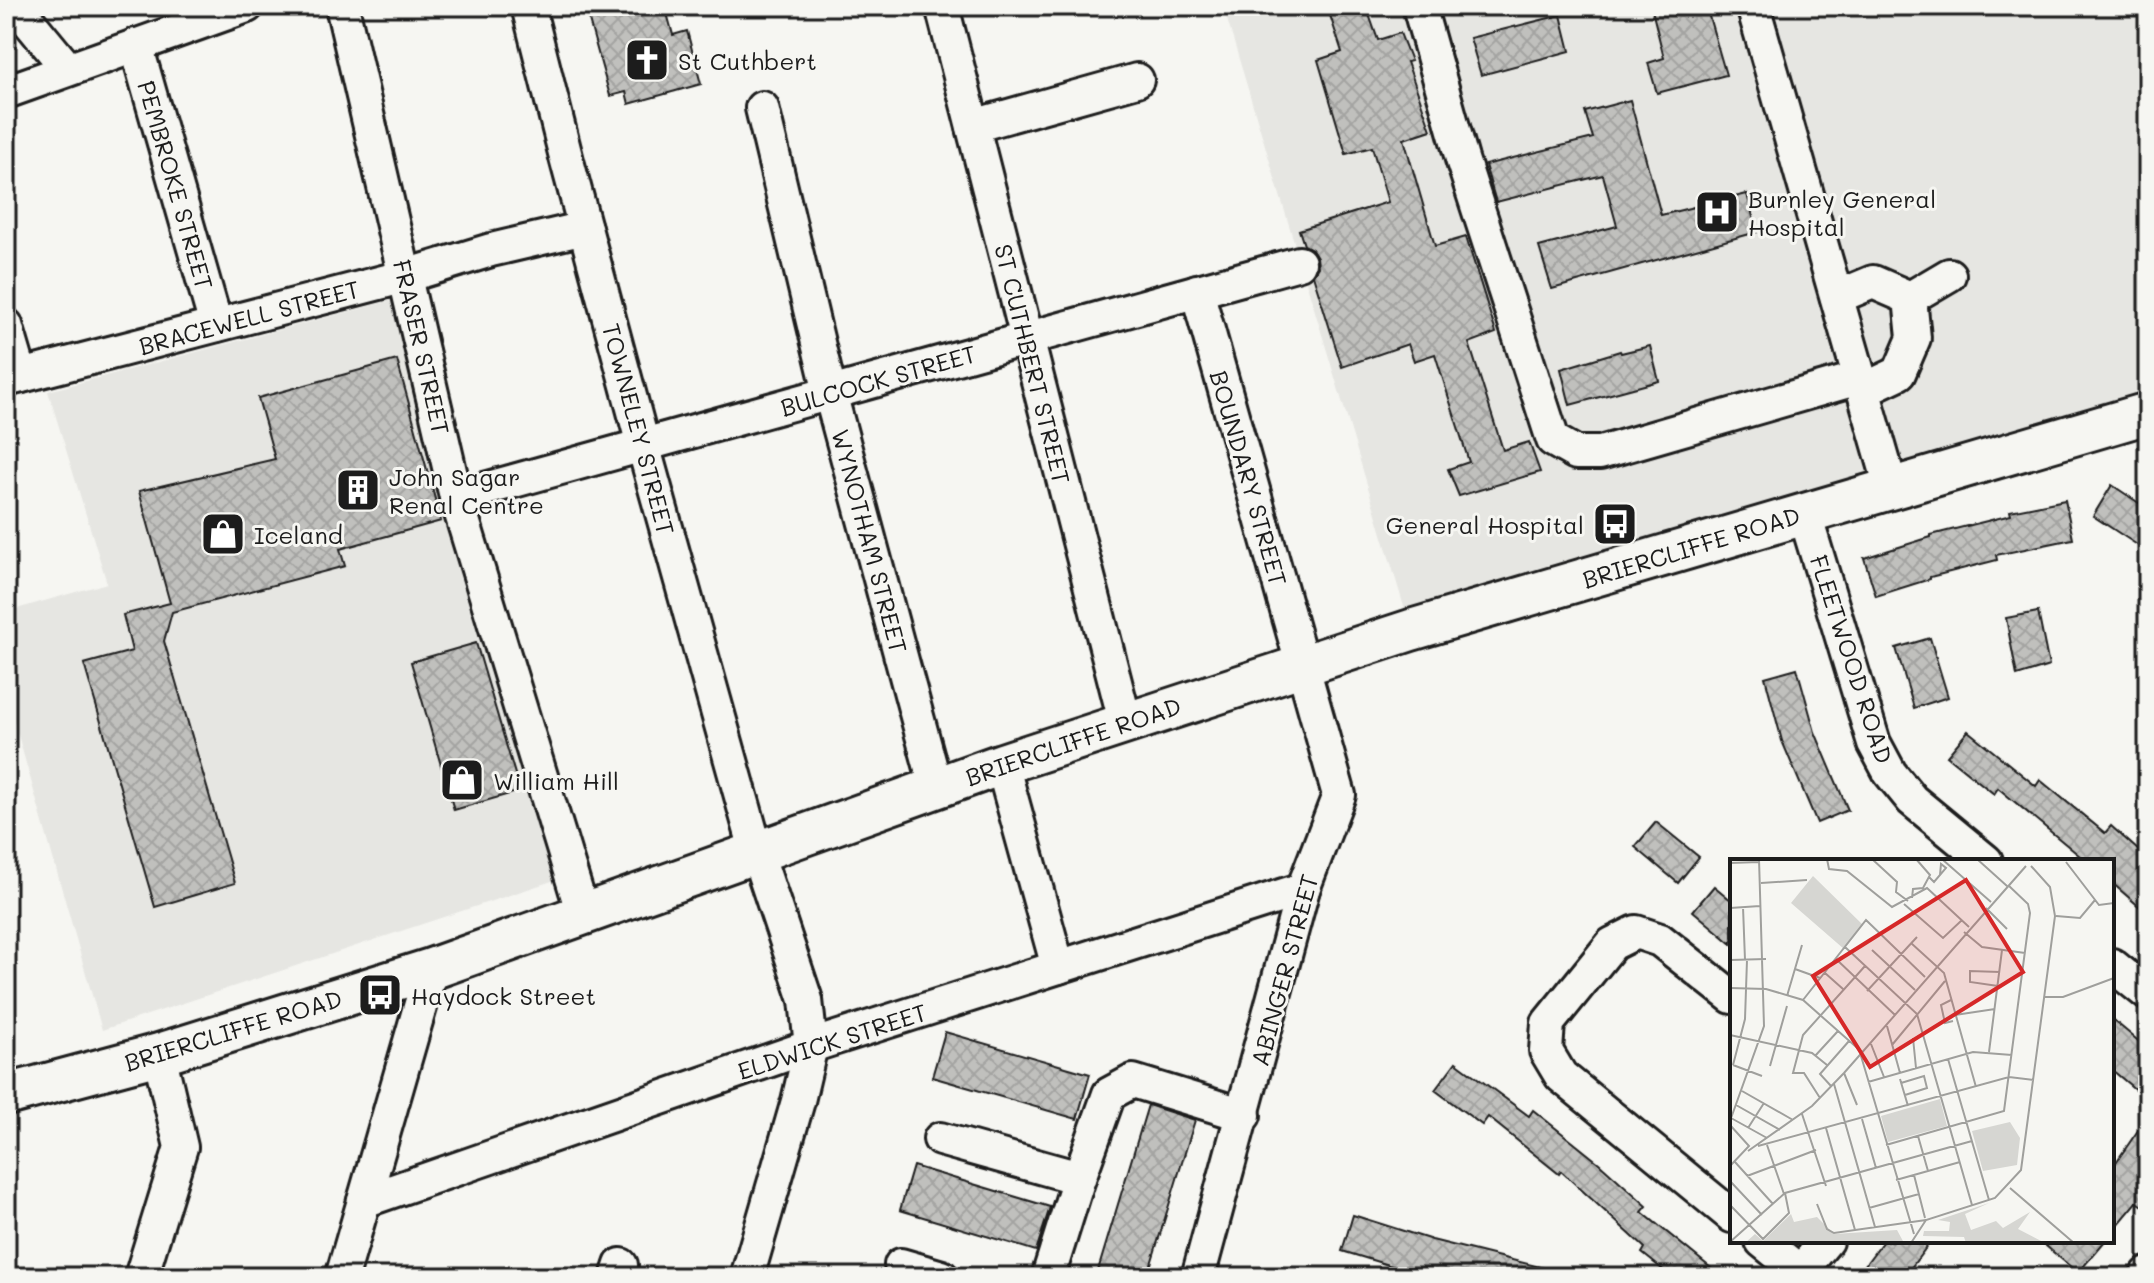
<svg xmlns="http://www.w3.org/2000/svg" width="2154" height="1283" font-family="Mali,sans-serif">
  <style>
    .built { fill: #e6e6e2 }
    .building { fill: url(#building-cross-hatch); stroke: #1c1c1c; stroke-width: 2 }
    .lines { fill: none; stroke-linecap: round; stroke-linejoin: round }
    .minor-casing { stroke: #1c1c1c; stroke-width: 38 }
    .tertiary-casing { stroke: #1c1c1c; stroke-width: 46 }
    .minor { stroke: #f6f6f2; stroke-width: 32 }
    .tertiary { stroke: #f6f6f2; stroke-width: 40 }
    .labels { text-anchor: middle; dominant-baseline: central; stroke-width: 6; stroke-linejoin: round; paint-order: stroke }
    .poi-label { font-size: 24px; fill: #1c1c1c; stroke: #f6f6f2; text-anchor: start }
    .street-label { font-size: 24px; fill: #1c1c1c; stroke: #f6f6f2 }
    .inset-road { fill: none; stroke: #9f9f9c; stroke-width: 2 }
    .view { fill: #d62828; fill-opacity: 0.15; stroke: #d62828; stroke-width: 4 }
    .inset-edge { fill: none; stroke: #1c1c1c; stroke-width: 4 }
  </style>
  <defs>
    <pattern id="building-cross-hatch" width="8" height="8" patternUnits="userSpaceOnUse" patternTransform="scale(2)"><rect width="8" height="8" fill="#c0c0bd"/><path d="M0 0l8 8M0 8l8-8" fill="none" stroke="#a4a4a2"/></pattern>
  </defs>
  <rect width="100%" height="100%" fill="#f6f6f2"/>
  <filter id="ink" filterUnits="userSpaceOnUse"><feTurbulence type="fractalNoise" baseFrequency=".0125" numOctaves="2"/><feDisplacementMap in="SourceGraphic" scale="16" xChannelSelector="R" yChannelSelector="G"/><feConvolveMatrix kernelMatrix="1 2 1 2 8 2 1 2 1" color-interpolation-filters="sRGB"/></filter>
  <g filter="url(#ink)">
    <g class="built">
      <path d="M1223 6H2148V419L1411 630Z"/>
      <path d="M396 299 555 880 102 1030 6 693V612L107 583 48 391Z"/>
    </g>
    <g class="building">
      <path d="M585 6H665L673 35 687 31 701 84 629 104 626 92 610 96Z"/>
      <path d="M1327 6H1366L1378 40 1400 33 1411 61 1407 62 1431 130 1404 139 1435 246 1466 237 1496 333 1469 343 1503 450 1529 442 1540 472 1459 496 1448 469 1469 462 1435 354 1414 361 1408 344 1342 367 1313 275 1318 267 1317 257 1312 249 1304 245 1299 230 1388 202 1372 147 1346 154 1318 60 1342 52Z"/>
      <path d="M1651 6H1706L1726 75 1657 93 1648 63 1664 58Z"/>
      <path d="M1561 15 1570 51 1481 75 1470 38Z"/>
      <path d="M1630 100 1661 215 1747 194 1757 232 1552 289 1539 247 1617 226 1603 175 1496 202 1485 165 1593 138 1585 112Z"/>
      <path d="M1650 346 1659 381 1570 405 1561 369 1620 351 1621 353Z"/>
      <path d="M397 360 441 521 340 549 345 566 172 612 164 641 235 883 155 907 84 664 132 651 123 615 170 603 139 491 275 459 258 398Z"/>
      <path d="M2112 485 2148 509V552L2093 516Z"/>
      <path d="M2065 500 2073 539 1996 555 1997 560 1930 577V579L1876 596 1864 558 1931 537V535L2011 515 2010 511Z"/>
      <path d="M2038 612 2049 666 2017 676 2006 618Z"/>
      <path d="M1930 638 1948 697 1914 708 1896 648Z"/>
      <path d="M476 643 520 791 454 810 411 662Z"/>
      <path d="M1797 668 1815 732 1848 810 1817 823 1782 741 1765 677Z"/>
      <path d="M1968 731 2036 786 2040 780 2105 833 2111 826 2148 859V914L2112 883V861H2086L1998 788 1994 794 1947 756Z"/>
      <path d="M1656 822 1699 857 1678 883 1635 847Z"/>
      <path d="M1714 886 1732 901V944L1693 911Z"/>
      <path d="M2112 1019 2148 1049V1100L2112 1070Z"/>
      <path d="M945 1032 1090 1074 1077 1119 932 1077Z"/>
      <path d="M1456 1062 1529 1116 1533 1110 1599 1163 1647 1206 1642 1212 1722 1277H1672L1642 1253 1645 1248 1561 1171 1559 1174 1488 1117 1482 1125 1435 1090Z"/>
      <path d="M1148 1105 1195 1120 1147 1277H1096Z"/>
      <path d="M2148 1116V1209L2137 1202 2112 1232V1168Z"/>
      <path d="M913 1166 1050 1207 1036 1251 900 1210Z"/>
      <path d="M1353 1215 1432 1240 1544 1268 1543 1277H1428L1342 1251Z"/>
      <path d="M1883 1241H1931L1904 1277H1856Z"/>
      <path d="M2040 1241H2105L2078 1273Z"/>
    </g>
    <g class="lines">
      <g class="minor-casing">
        <g id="minor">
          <path d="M16 6 68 69"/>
          <path d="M342 6 456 497 583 914"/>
          <path d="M528 6 567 161 643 445 756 850 806 1000 811 1046 798 1101 747 1277"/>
          <path d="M942 6 1125 721"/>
          <path d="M1419 6 1462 159 1553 440 1576 453H1600L1859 378"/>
          <path d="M1753 6 1891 487"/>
          <path d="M136 45 216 325"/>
          <path d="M6 92 247 6"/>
          <path d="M762 108 830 393 936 787"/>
          <path d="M973 126 1137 80"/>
          <path d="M1197 291 1339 795 1303 889 1198 1277"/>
          <path d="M1837 297 1873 282 1910 298 1914 338 1899 373 1863 390"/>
          <path d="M1910 298 1949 275"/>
          <path d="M6 325 21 376"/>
          <path d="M6 380 406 276 491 250 585 228"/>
          <path d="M456 497 1299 263"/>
          <path d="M1804 512 1874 743 1890 773 1912 800 1986 861"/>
          <path d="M1002 764 1058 967"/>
          <path d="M2112 965 2148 994"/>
          <path d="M1732 997 1660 940 1636 932 1612 944 1548 1023 1546 1051 1561 1076 1732 1216"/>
          <path d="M940 1139 1079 1178"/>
          <path d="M364 1201 811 1046 1303 889"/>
          <path d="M1762 1241 1800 1272"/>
          <path d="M901 1265 942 1277"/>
          <path d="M141 1277 181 1147 159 1054"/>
          <path d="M342 1277 431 969"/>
          <path d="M617 1277 621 1265"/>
          <path d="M1048 1277 1079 1178 1109 1094 1133 1081 1244 1115"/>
          <path d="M1796 1277 1826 1241"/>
          <path d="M2146 1277 2148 1274"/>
        </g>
      </g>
      <g class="tertiary-casing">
        <path id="tertiary" d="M6 1095 159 1054 431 969 1002 764 1411 630 2148 413"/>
      </g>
      <use href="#minor" class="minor"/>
      <use href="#tertiary" class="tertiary"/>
    </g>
  </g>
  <defs>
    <g id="church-square" transform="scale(2.3)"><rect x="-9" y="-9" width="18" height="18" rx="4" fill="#1c1c1c" stroke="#f6f6f2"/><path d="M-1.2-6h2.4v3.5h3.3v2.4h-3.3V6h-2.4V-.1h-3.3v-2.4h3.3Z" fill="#fff"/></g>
    <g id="hospital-square" transform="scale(2.3)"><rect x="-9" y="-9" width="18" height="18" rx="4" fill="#1c1c1c" stroke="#f6f6f2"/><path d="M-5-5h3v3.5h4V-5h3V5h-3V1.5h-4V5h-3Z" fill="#fff"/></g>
    <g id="building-square" transform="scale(2.3)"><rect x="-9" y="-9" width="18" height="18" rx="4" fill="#1c1c1c" stroke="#f6f6f2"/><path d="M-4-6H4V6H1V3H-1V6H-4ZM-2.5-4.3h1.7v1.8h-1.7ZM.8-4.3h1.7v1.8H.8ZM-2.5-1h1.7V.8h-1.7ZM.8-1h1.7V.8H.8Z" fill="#fff"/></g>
    <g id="bus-square" transform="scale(2.3)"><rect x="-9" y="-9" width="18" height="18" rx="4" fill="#1c1c1c" stroke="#f6f6f2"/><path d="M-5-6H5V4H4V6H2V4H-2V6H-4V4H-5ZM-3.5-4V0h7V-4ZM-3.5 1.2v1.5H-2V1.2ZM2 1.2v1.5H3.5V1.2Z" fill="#fff"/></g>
    <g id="shop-square" transform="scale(2.3)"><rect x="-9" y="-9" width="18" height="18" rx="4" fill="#1c1c1c" stroke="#f6f6f2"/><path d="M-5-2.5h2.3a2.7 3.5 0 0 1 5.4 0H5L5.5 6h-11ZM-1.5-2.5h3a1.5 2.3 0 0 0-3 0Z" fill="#fff"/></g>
  </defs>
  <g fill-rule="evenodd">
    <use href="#church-square" x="647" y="60"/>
    <use href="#hospital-square" x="1717" y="212"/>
    <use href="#building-square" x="358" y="490"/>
    <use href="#bus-square" x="1615" y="524"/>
    <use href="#shop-square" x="223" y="534"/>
    <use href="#shop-square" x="462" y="780"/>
    <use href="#bus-square" x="380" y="995"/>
  </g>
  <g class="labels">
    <g class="poi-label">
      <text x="678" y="60">St Cuthbert</text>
      <text x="1748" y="198">Burnley General<tspan x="1748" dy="28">Hospital</tspan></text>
      <text x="389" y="476">John Sagar<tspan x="389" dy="28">Renal Centre</tspan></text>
      <text x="1584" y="524" text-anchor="end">General Hospital</text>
      <text x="254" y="534">Iceland</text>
      <text x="493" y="780">William Hill</text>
      <text x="411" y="995">Haydock Street</text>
    </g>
    <g class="street-label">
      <text transform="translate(176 185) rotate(74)">PEMBROKE STREET</text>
      <text transform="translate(249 317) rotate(-15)">BRACEWELL STREET</text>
      <text transform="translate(422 347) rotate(77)">FRASER STREET</text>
      <text transform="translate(1033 364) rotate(76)">ST CUTHBERT STREET</text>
      <text transform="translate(878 380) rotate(-16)">BULCOCK STREET</text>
      <text transform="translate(639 429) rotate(75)">TOWNELEY STREET</text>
      <text transform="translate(1249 478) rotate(74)">BOUNDARY STREET</text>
      <text transform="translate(870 541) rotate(75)">WYNOTHAM STREET</text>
      <text transform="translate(1691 547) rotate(-17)">BRIERCLIFFE ROAD</text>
      <text transform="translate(1852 659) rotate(72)">FLEETWOOD ROAD</text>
      <text transform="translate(1073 741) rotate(-19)">BRIERCLIFFE ROAD</text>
      <text transform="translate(1284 970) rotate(-75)">ABINGER STREET</text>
      <text transform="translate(233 1030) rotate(-17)">BRIERCLIFFE ROAD</text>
      <text transform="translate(832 1041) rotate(-18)">ELDWICK STREET</text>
    </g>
  </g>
  <g transform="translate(1730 859)">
    <rect width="384" height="384" fill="#f6f6f2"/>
    <path d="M259 344 235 355 241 371 266 362 273 369 300 353 288 370 315 384H236L234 378 193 377 194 372H219L220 363 208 361Z" fill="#d6d6d2"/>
    <path d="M83 17 133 66 114 90 61 44ZM210 240 217 267 158 283 151 257ZM280 263 290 279 287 306 253 312 242 272ZM61 355 64 363 87 358 104 375 167 371 174 384H15L25 375 33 382Z" fill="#d6d6d2"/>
    <path class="inset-road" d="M97 0 99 10 117 12 162 48 197 29 239 68M142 0 167 23 166 33 178 42M247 0 277 27M213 1 261 43M336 3 369 46 384 44M0 4 29 3M199 18 204 23 216 9 211 5 210 16M31 24 77 21M182 39 183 30 193 29 200 16 186 0M174 45 213 79 232 61M13 48 15 101M0 49 30 47M256 49 277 70M326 57 350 59 365 41M234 73 252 88 295 94M181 84 214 114 246 228M115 88 187 155 242 346M142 91 185 131M106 100 165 156M0 101 36 100M65 110 90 119M95 114 113 130M268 127 240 123V112L270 113M0 129 36 130 73 141 133 194M137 132 187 78M57 137 72 86M314 138H333L384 119M73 141 136 61 195 118M221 141 211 146 215 164 223 162M225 156 265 150M157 167 170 214M0 176 82 194 97 206M183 179 186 209M141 185 154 218M162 186 215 122M259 193 272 91M85 197 108 172M131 197 184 375M218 200 259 341M3 206 15 160 17 101M3 206 32 217M40 207 57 147M114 214 127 246M170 220 178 247M138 223 243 193 282 196M171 224 194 217 197 229 175 236M104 225 145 368M101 227 90 215 119 182M12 232 63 261M90 239 74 214H63L73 176 135 107M6 246 50 271M72 255 96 327M1 259 37 279M132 260 146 309M0 262 34 167 29 0M0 266 19 287 0 307M18 269 34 244M96 269 125 371M188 277 198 312M37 286 54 335M156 286 274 252 300 54 298 45 278 26M28 287 279 218 304 221M18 292 82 247 114 214 296 7M5 303 43 345M184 316 195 359M17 317 86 291M166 321 230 303M0 322 32 356M280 329 344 384M87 345 97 370 104 374 196 361M0 346 33 380 59 354 55 334M139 349 189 335M0 383 55 334 242 282M181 384 196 361 265 339 291 311 325 57 320 28 301 7"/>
    <path class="view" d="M236 21 293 113 140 208 83 117Z"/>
    <rect width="384" height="384" class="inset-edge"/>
  </g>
  <rect width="2154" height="1283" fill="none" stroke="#f6f6f2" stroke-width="32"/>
  <rect x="16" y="16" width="2122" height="1251" fill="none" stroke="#1c1c1c" stroke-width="3" filter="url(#ink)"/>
</svg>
